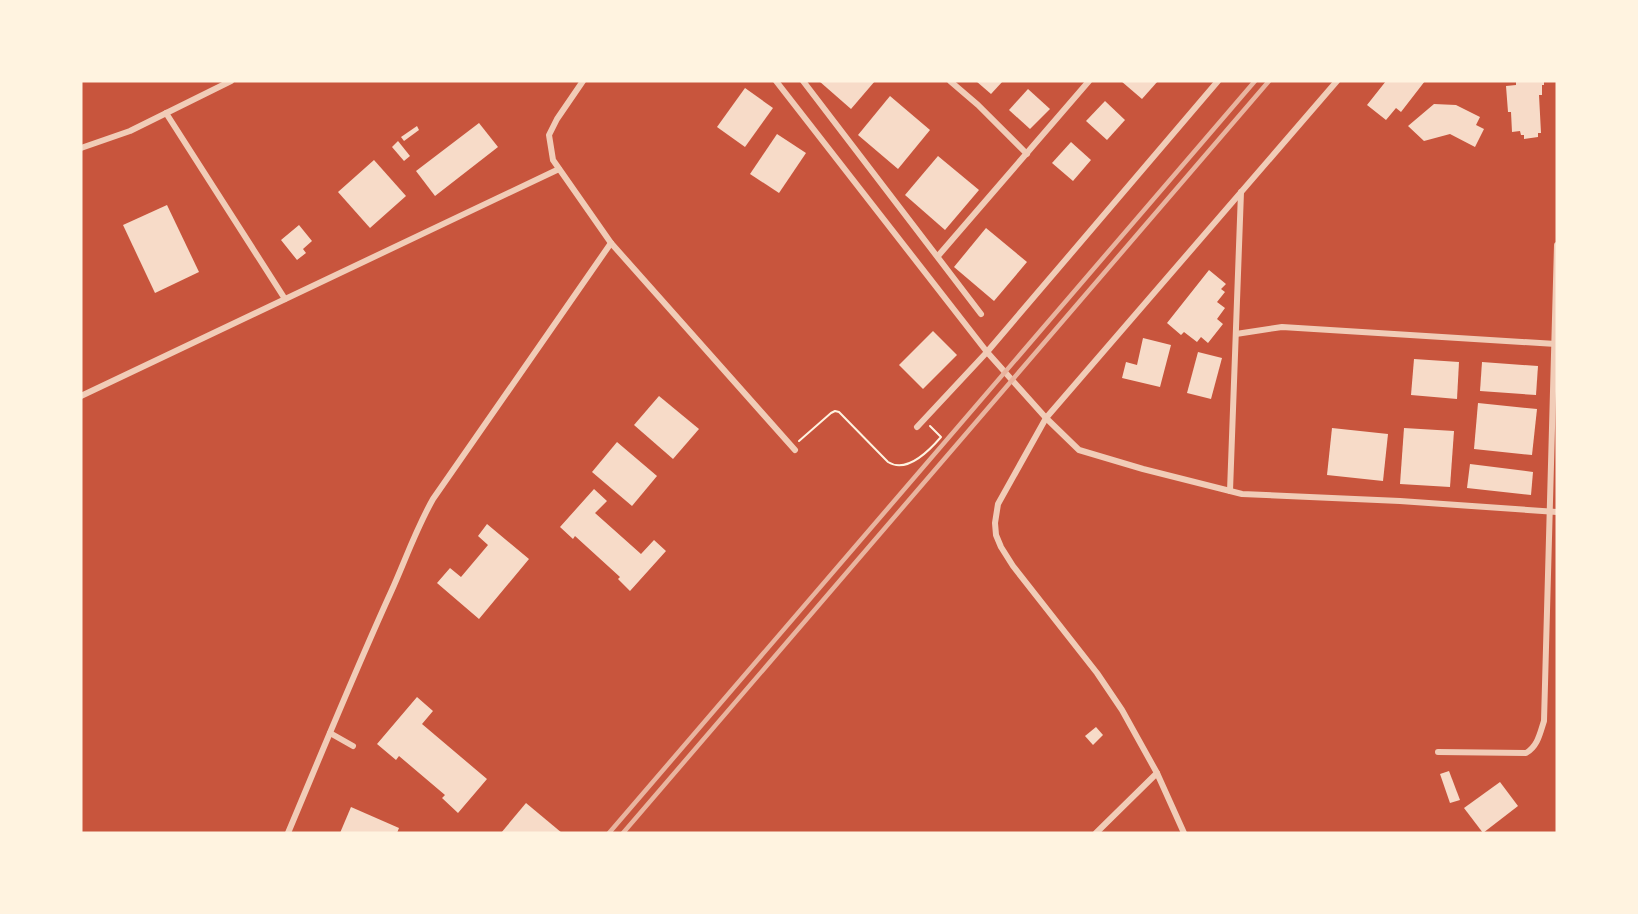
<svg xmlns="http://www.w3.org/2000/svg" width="1638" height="914" font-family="Lato,sans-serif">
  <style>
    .building { fill: #f7dbc8 }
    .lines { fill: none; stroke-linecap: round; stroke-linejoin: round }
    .path { stroke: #fff3e0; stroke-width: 2 }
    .minor { stroke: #f1ccb7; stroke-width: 6 }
    .rail { stroke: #e9b49f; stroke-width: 4.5 }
  </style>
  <rect width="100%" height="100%" fill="#c8553d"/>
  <g class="building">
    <path d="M819 81H875L851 109Z"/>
    <path d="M976 81H1003L991 94Z"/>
    <path d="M1121 81H1158L1142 99Z"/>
    <path d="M1386 81H1425L1401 112 1396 108 1386 120 1367 105Z"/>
    <path d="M1516 81H1544V85H1542V95H1539L1541 133H1538V137L1524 139V135H1521L1520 131 1512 132 1511 112H1508L1506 86 1516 85Z"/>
    <path d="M745 88 773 108 745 147 717 127Z"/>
    <path d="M1028 89 1050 109 1030 129 1009 110Z"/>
    <path d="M890 96 930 130 898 169 858 135Z"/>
    <path d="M1105 101 1125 120 1107 140 1086 121Z"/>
    <path d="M1434 104 1456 105 1480 117 1476 125 1484 129 1475 147 1450 134 1424 141 1408 126Z"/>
    <path d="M479 123 498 147 435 196 416 171Z"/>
    <path d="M417 126 419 130 404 141 401 137Z"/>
    <path d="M777 134 806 153 779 193 750 174Z"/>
    <path d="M398 141 410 156 404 161 392 147Z"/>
    <path d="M1071 142 1091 160 1073 181 1052 163Z"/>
    <path d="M938 156 979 190 945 230 905 195Z"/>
    <path d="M374 160 406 196 370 228 338 192Z"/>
    <path d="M167 205 199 272 155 293 123 225Z"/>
    <path d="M299 225 312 241 303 249 306 253 297 260 281 240Z"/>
    <path d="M986 228 1027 262 994 301 954 267Z"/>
    <path d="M1209 270 1226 284 1221 289 1225 292 1217 302 1225 308 1217 319 1223 324 1208 343 1201 337 1197 342 1184 332 1181 335 1167 323Z"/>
    <path d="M933 331 957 355 923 389 899 365Z"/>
    <path d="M1143 338 1171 345 1160 387 1122 378 1126 362 1137 365Z"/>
    <path d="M1198 352 1222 358 1211 399 1187 393Z"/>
    <path d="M1414 359 1459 362 1457 399 1411 395Z"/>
    <path d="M1482 362 1538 366 1536 395 1480 391Z"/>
    <path d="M659 396 699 429 673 459 634 425Z"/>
    <path d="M1478 403 1537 409 1532 455 1474 449Z"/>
    <path d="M1332 428 1388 434 1383 481 1327 475Z"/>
    <path d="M1404 428 1454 431 1450 487 1400 484Z"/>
    <path d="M617 442 657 476 632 506 592 472Z"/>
    <path d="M1470 464 1533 472 1531 495 1467 488Z"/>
    <path d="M594 489 607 501 595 513 641 554 654 540 666 551 630 591 618 579 620 577 575 536 573 539 560 527Z"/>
    <path d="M487 524 529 559 479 619 437 583 450 568 461 577 488 545 478 536Z"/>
    <path d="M417 697 433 711 422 724 487 779 458 813 442 798 445 795 399 756 396 760 377 744Z"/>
    <path d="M1096 727 1103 735 1093 745 1085 736Z"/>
    <path d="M1449 771 1460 800 1450 803 1440 774Z"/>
    <path d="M1500 782 1518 806 1483 833 1464 808Z"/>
    <path d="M526 803 562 833H501Z"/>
    <path d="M351 807 399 828 397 833H340Z"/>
  </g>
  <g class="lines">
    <path class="path" d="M799 441 831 413 835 411 839 412 888 462C907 474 929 451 941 437L930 426"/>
    <g class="minor">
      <path d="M583 81 557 119 549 135 553 160 611 243 795 450"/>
      <path d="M776 81 987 352 1046 418 1079 450 1143 469 1242 494 1400 501 1557 512"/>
      <path d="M803 81 981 314"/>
      <path d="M950 81 978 105 1027 154"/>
      <path d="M166 113 285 299"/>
      <path d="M81 148 130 131 231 81"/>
      <path d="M938 256 1089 81"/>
      <path d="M1236 334 1282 327 1556 344"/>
      <path d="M81 396 559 169"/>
      <path d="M917 427 987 352 1218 81"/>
      <path d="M1230 491 1241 192"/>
      <path d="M330 733 353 746"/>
      <path d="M1438 752 1526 753C1538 746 1540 733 1544 721L1557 245"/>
      <path d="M288 833C322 752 355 671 391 592 405 561 416 529 433 499L611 243"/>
      <path d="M1096 833 1157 773"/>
      <path d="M1184 833 1157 773 1122 710 1097 673 1013 566 1001 547 996 535 995 523 998 504 1046 418 1337 81"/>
    </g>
    <g class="rail">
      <path d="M609 833 1255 81"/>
      <path d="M623 833 1269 81"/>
    </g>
  </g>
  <rect width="1638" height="914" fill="none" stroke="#fff3e0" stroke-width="165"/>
</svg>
